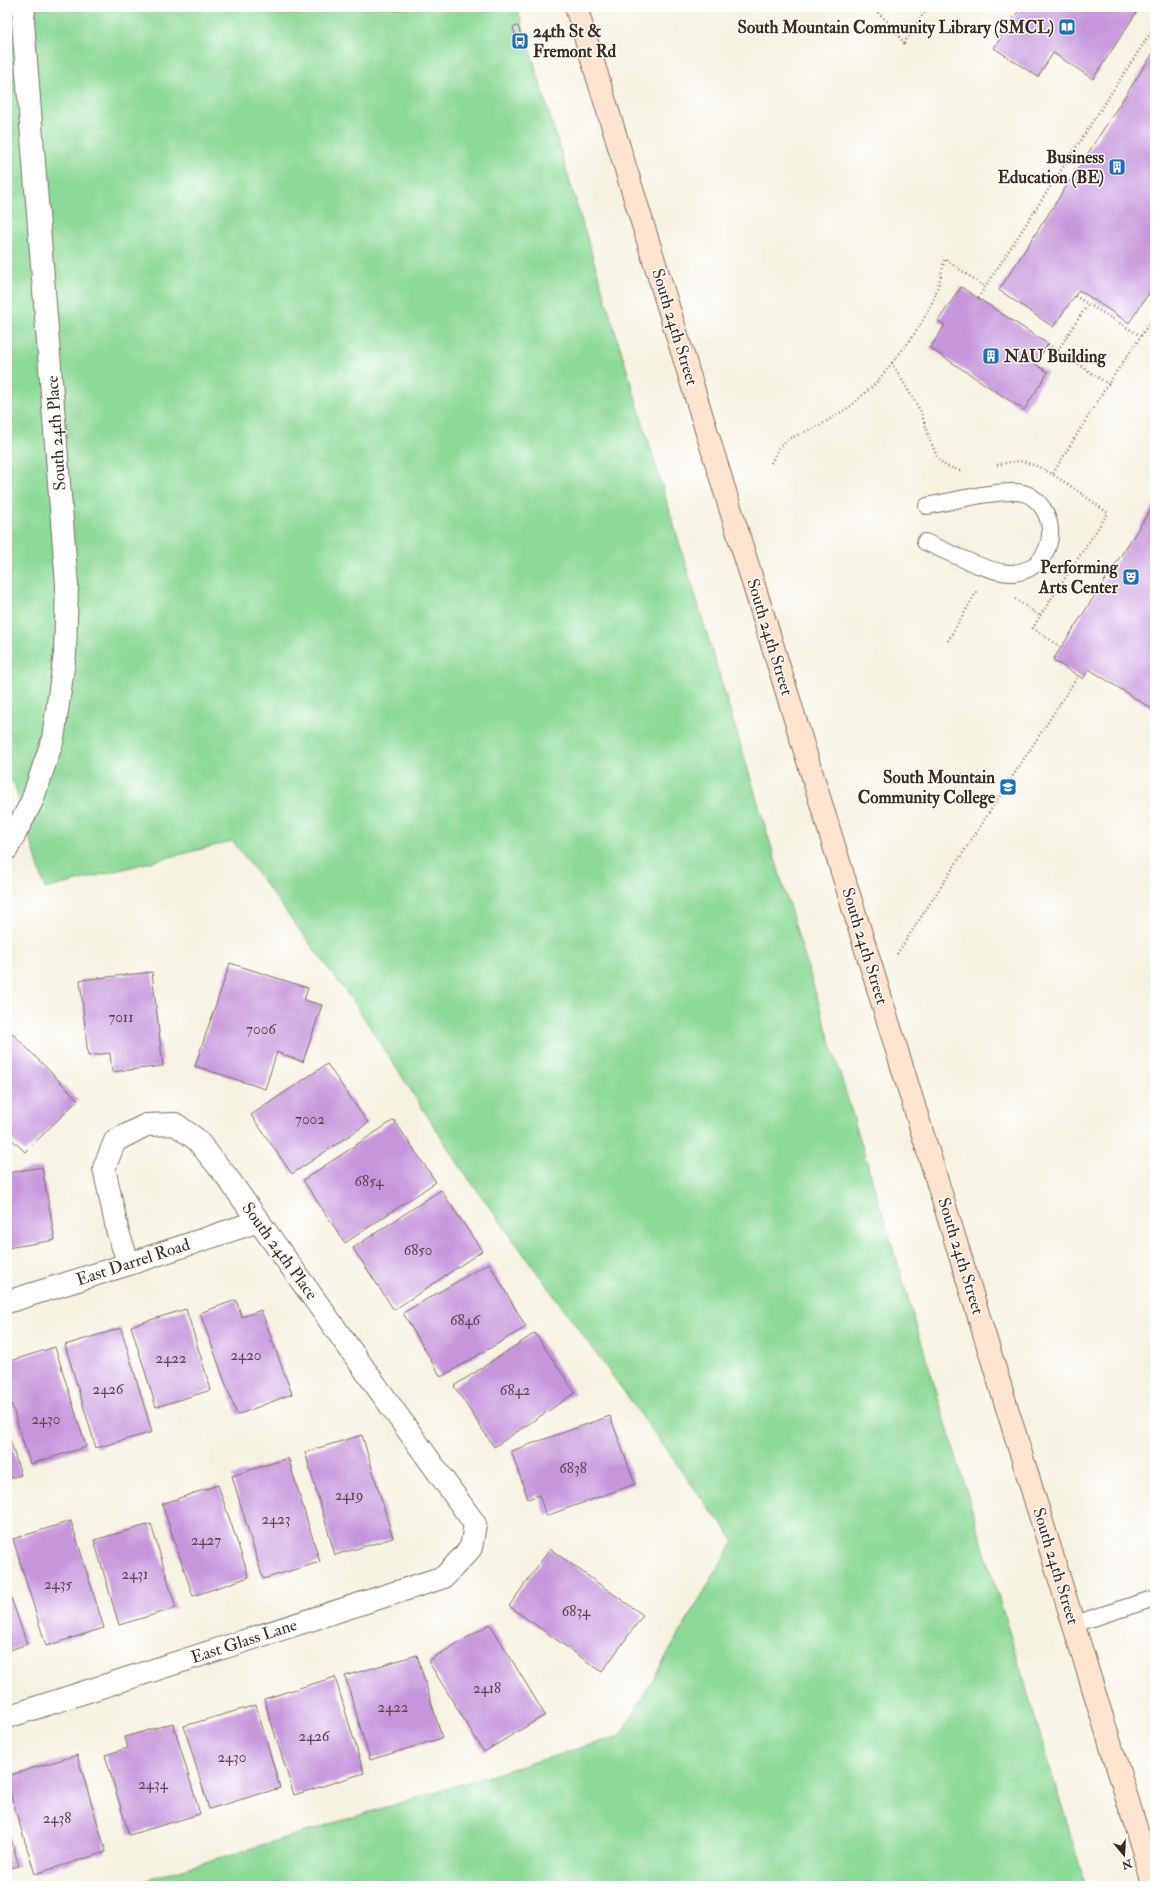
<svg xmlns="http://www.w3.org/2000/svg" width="1162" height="1893" font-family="'IM FELL Double Pica',serif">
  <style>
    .green { fill: #8bd997; stroke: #63825a }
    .building { fill: #c596db }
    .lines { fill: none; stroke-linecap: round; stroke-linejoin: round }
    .lane-casing { stroke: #7c7063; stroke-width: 18 }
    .street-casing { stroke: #7c7063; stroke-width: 24 }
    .secondary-casing { stroke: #7c7063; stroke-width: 24 }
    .path { stroke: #7c7063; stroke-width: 2.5; stroke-dasharray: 1 3; stroke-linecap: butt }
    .lane { stroke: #fff; stroke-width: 16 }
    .street { stroke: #fff; stroke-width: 22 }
    .secondary { stroke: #fde4d0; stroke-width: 22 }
    .labels { text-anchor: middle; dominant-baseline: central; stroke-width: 3; stroke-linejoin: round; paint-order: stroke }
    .number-label { font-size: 15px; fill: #5e454d }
    .poi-label { font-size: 17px; font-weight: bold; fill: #3b2a1e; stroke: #fff; text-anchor: end }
    .street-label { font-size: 17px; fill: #3b2a1e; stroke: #fff }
  </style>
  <rect width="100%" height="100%" fill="#fff"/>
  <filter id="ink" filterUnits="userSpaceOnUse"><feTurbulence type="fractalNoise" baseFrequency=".025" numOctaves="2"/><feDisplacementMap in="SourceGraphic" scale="8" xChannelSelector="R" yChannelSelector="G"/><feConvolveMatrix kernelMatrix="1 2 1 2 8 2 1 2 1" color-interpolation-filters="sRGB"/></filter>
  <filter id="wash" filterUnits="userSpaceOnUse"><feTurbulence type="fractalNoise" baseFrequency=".012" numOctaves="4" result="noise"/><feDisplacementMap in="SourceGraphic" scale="16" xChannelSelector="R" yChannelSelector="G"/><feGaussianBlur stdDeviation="0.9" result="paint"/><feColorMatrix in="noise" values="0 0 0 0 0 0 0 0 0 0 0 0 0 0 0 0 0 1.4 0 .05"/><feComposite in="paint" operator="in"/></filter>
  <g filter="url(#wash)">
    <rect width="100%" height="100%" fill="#f6f2e2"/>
    <path class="green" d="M7 7H517L1086 1886H127L620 1736 734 1540 711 1511 461 1168 355 1004 233 841 45 889 14 783 7 778Z"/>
    <g id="blocks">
      <g class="building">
        <path d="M1021 7H1140L1093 79 1053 53 1038 77 994 48Z"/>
        <path d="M518 26 523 43 518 44 513 27Z"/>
        <path d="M1155 50V284L1129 323 1079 290 1053 327 999 290Z"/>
        <path d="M961 287 1048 344 1035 364 1048 372 1024 410 930 348 945 325 938 321Z"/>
        <path d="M1153 506 1155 507V711L1089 669 1083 679 1053 660Z"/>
        <path d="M230 963 308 988 304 1000 322 1005 303 1062 277 1052 265 1089 195 1066Z"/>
        <path d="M152 972 163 1066 112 1072 110 1053 88 1056 80 980Z"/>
        <path d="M7 1028 78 1100 25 1152 7 1135Z"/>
        <path d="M327 1064 368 1123 292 1174 251 1115Z"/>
        <path d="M394 1120 436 1182 345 1243 303 1180Z"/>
        <path d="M42 1167 55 1240 7 1248V1173Z"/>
        <path d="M441 1190 482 1251 394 1310 353 1248Z"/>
        <path d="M489 1263 526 1327 441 1377 403 1313Z"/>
        <path d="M236 1300 242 1317 261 1310 292 1394 237 1415 200 1313Z"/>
        <path d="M186 1309 211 1390 156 1407 131 1326Z"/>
        <path d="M121 1328 152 1432 96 1448 65 1345Z"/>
        <path d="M535 1333 575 1393 494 1447 454 1386Z"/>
        <path d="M55 1347 86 1447 30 1464 7 1390V1362Z"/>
        <path d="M610 1416 635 1484 546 1516 539 1495 528 1499 511 1451Z"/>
        <path d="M7 1430 21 1475 7 1479Z"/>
        <path d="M362 1435 393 1538 335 1555 305 1452Z"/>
        <path d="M288 1458 320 1562 263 1579 232 1476Z"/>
        <path d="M218 1485 249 1577 193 1596 162 1504Z"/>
        <path d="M71 1521 104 1628 46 1646 13 1539Z"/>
        <path d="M151 1524 176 1608 119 1625 94 1540Z"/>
        <path d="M550 1549 643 1615 602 1672 509 1606Z"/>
        <path d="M7 1586 27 1644 7 1651Z"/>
        <path d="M490 1624 545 1715 484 1752 428 1661Z"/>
        <path d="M417 1655 442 1738 370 1760 345 1676Z"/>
        <path d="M335 1677 364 1773 294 1795 264 1699Z"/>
        <path d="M256 1705 280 1788 209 1809 184 1726Z"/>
        <path d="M173 1723 200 1814 129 1835 105 1755 128 1748 125 1737Z"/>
        <path d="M77 1755 106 1852 35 1874 7 1783V1776Z"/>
        <path d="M7 1826 19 1866 7 1869Z"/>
      </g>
    </g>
  </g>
  <g filter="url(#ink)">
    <use href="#blocks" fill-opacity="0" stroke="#7c7063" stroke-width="1"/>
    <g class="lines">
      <g class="lane-casing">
        <g id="lane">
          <path d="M925 542C947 551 992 575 1013 573 1047 570 1060 533 1042 507 1037 500 1031 495 1023 493 1003 488 949 502 927 506"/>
          <path d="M1074 1624 1155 1598"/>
        </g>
      </g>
      <g class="street-casing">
        <g id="street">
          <path d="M7 849 32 801 53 739 65 654 67 585 23 22 24 7"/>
          <path d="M7 1302 129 1264 259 1221"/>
          <path d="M7 1717 444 1577 471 1548 475 1524 227 1177 196 1139 175 1124 146 1125 115 1141 104 1168 118 1233 129 1264"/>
        </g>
      </g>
      <g class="secondary-casing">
        <path id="secondary" d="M576 7 1154 1886"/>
      </g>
      <g class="path">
        <path d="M872 7 887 21 904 43 928 7"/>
        <path d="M1075 296 1141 336 1108 384"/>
        <path d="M978 298 1155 26"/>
        <path d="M1141 336 1155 314"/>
        <path d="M1048 344 1108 384 1052 475"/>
        <path d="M1058 350 1088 304"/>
        <path d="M892 363C910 341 930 315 938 286 941 277 942 268 945 259L985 287"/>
        <path d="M771 463 779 448 788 439 819 426 851 406 876 383 892 363 921 412 930 440 938 459 946 466 961 471"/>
        <path d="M997 465C1006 463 1015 460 1024 462 1047 466 1088 499 1108 513L1040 616"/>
        <path d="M1015 599 1040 616 1033 628 1061 648"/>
        <path d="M948 641 977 591"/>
        <path d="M897 954 1078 676"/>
      </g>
      <use href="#lane" class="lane"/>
      <use href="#street" class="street"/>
      <use href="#secondary" class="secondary"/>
    </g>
  </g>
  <defs>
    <g id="library-square" transform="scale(0.9)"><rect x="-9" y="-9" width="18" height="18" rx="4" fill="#1f6fb2" stroke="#fff"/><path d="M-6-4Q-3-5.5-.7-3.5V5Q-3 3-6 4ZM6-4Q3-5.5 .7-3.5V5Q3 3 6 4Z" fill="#fff"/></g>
    <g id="bus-square" transform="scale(0.9)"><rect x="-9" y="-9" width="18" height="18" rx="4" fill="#1f6fb2" stroke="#fff"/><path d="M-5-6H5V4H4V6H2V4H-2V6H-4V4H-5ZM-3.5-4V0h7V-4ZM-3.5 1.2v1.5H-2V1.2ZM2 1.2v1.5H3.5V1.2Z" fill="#fff"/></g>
    <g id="building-square" transform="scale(0.9)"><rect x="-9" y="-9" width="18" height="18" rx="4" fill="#1f6fb2" stroke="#fff"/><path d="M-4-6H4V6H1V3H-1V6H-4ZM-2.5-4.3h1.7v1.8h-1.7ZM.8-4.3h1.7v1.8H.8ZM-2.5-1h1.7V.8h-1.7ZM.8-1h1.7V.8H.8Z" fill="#fff"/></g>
    <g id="theatre-square" transform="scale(0.9)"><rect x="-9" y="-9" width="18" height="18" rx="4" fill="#1f6fb2" stroke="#fff"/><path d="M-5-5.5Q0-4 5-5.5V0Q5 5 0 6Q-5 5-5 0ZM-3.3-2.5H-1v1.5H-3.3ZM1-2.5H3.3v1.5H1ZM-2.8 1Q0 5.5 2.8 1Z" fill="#fff"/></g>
    <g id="university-square" transform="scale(0.9)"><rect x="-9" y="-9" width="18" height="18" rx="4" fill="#1f6fb2" stroke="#fff"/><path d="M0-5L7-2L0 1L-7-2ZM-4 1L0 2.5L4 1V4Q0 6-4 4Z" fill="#fff"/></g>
  </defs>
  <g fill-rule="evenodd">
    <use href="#library-square" x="1067" y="27"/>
    <use href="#bus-square" x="520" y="41"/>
    <use href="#building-square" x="1117" y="167"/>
    <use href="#building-square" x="991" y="356"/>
    <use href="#theatre-square" x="1131" y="577"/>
    <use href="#university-square" x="1008" y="787"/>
  </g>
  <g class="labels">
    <g class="number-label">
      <text x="121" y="1017">7011</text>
      <text x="261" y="1029">7006</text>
      <text x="310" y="1119">7002</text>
      <text x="369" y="1181">6854</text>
      <text x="418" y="1250">6850</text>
      <text x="465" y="1320">6846</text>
      <text x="246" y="1355">2420</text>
      <text x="171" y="1358">2422</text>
      <text x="108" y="1389">2426</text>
      <text x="515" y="1390">6842</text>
      <text x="46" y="1419">2430</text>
      <text x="573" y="1468">6838</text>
      <text x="349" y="1495">2419</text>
      <text x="276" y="1519">2423</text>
      <text x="206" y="1540">2427</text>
      <text x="135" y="1574">2431</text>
      <text x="58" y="1584">2435</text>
      <text x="576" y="1611">6834</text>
      <text x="487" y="1688">2418</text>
      <text x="393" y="1707">2422</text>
      <text x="314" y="1736">2426</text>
      <text x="232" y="1757">2430</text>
      <text x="153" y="1784">2434</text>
      <text x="57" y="1818">2438</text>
    </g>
    <g class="poi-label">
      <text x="1054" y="27">South Mountain Community Library (SMCL)</text>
      <text x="533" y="31" text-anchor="start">24th St &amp;<tspan x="533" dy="20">Fremont Rd</tspan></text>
      <text x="1104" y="157">Business<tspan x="1104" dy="20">Education (BE)</tspan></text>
      <text x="1004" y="356" text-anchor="start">NAU Building</text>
      <text x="1118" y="567">Performing<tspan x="1118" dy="20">Arts Center</tspan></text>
      <text x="995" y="777">South Mountain<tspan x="995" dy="20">Community College</tspan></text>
    </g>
    <g class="street-label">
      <text transform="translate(675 327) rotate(73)">South 24th Street</text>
      <text transform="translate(56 433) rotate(-94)">South 24th Place</text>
      <text transform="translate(770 637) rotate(73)">South 24th Street</text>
      <text transform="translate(865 946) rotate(73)">South 24th Street</text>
      <text transform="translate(280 1251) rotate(54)">South 24th Place</text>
      <text transform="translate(961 1256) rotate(73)">South 24th Street</text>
      <text transform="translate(133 1262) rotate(-18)">East Darrel Road</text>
      <text transform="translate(1056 1566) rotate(73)">South 24th Street</text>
      <text transform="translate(244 1641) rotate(-18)">East Glass Lane</text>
    </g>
  </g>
  <rect width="1162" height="1893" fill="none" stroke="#fff" stroke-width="24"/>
  <g transform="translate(1124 1855) rotate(162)" stroke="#ffffff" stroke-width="3" paint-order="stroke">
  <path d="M0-3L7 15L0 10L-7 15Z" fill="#3b2a1e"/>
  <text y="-6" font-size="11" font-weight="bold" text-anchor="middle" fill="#3b2a1e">N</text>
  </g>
</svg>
